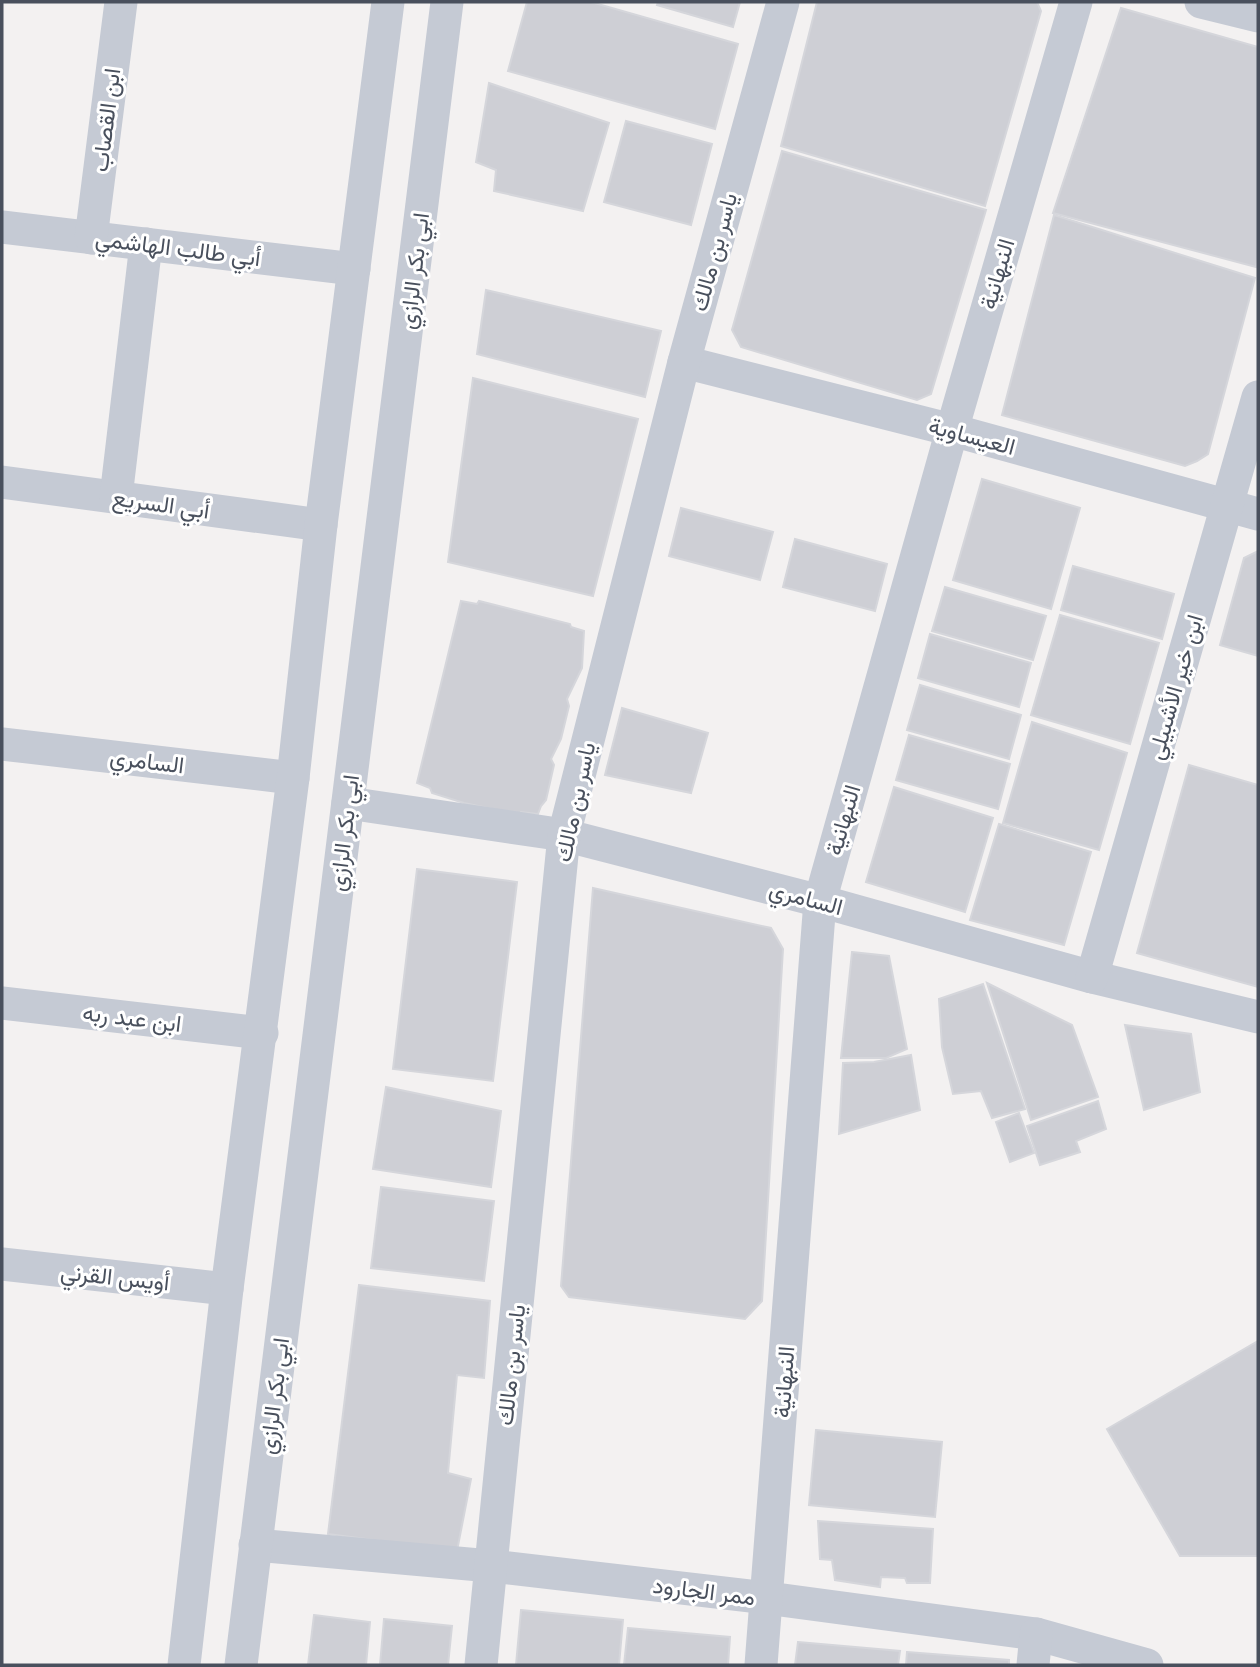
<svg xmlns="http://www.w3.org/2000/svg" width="1260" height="1667" font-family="'DM Sans',Vazirmatn,sans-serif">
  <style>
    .building { fill: #cecfd5; stroke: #d5d6db; stroke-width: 2 }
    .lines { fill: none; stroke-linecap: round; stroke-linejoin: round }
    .minor { stroke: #c5cad4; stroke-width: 33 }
    .labels { text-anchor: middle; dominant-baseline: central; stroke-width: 6; stroke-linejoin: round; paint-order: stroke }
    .street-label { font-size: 23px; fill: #49505d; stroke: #fff }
  </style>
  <rect width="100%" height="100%" fill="#f3f1f1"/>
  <g class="building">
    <path d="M527 2H591L738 44 715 129 508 71Z"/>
    <path d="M658 2H740L733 27 657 5Z"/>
    <path d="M817 2H1037L1041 11 985 206 781 146Z"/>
    <path d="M1121 8 1258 47V258L1256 267 1053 213Z"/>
    <path d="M489 83 609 123 583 211 494 191 496 170 476 162Z"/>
    <path d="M626 121 712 144 691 225 604 202Z"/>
    <path d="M782 151 986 210 931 394 917 400 741 347 732 330Z"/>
    <path d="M1054 215 1255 278 1208 454 1197 461 1185 466 1002 415Z"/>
    <path d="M486 290 661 331 645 397 477 354Z"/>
    <path d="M473 378 638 419 593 596 448 562Z"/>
    <path d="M982 479 1080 508 1051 609 953 580Z"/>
    <path d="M681 508 773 532 760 580 669 556Z"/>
    <path d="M795 539 887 564 875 611 783 587Z"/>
    <path d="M1258 551V656L1220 645 1244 558Z"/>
    <path d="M1073 566 1174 594 1162 639 1061 610Z"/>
    <path d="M945 587 1046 616 1033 660 932 631Z"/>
    <path d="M461 601 477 604 479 601 570 624 571 627 584 631 582 668 567 699 569 706 561 739 551 759 554 765 546 800 541 806 538 814 521 812 520 815 464 803 432 793 430 788 417 783Z"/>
    <path d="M1060 615 1159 643 1130 744 1031 715Z"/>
    <path d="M930 634 1031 663 1019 707 918 678Z"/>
    <path d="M920 685 1021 715 1009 759 907 730Z"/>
    <path d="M622 708 708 733 691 793 605 775Z"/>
    <path d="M1032 722 1127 753 1099 850 1003 823Z"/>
    <path d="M909 735 1010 764 998 809 896 780Z"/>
    <path d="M1189 765 1258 785V987L1137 953Z"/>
    <path d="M894 787 993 818 965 912 866 882Z"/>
    <path d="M999 824 1091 852 1064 945 970 920Z"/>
    <path d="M417 869 517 882 493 1081 393 1069Z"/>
    <path d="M593 888 771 928 783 949 762 1301 745 1319 569 1297 561 1286Z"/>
    <path d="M852 952 889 956 907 1049 886 1058H841Z"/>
    <path d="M987 983 1072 1025 1098 1097 1031 1120Z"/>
    <path d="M983 984 1025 1109 992 1118 981 1091 953 1094 942 1047 939 999Z"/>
    <path d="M1125 1025 1191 1034 1200 1092 1144 1110Z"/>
    <path d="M911 1055 920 1110 839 1134 843 1063 874 1062Z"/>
    <path d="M386 1087 501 1111 491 1187 373 1169Z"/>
    <path d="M1098 1101 1106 1129 1076 1141 1080 1152 1040 1165 1027 1126Z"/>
    <path d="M1019 1113 1034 1153 1010 1162 996 1122Z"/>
    <path d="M381 1187 494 1201 484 1281 371 1268Z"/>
    <path d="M359 1285 490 1301 484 1378 457 1375 448 1473 471 1479 457 1551 328 1534Z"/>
    <path d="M1258 1341V1556H1180L1107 1429Z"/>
    <path d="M816 1430 942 1442 935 1517 809 1505Z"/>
    <path d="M818 1521 933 1529 930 1583H907L905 1578 881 1577 880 1587 835 1580 832 1560 820 1559Z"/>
    <path d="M521 1610 623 1620 619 1665H516Z"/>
    <path d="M314 1615 370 1622 366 1665H308Z"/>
    <path d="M384 1619 452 1626 448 1665H380Z"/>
    <path d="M628 1628 730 1637 728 1665H624Z"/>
    <path d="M798 1642 900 1651 898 1665H795Z"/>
    <path d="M907 1652 1009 1660V1665H906Z"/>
  </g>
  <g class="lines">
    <g class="minor">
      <path d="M1201 2 1258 16"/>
      <path d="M2 227 354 269"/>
      <path d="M91 238 121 2"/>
      <path d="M684 362 952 430 1258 514"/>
      <path d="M2 482 321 525"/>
      <path d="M116 497 146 244"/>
      <path d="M2 744 293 778"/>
      <path d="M348 803 564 835 820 901 1092 977 1258 1017"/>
      <path d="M1092 977 1258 397"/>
      <path d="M2 1003 262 1033"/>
      <path d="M2 1264 227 1289"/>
      <path d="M255 1545 491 1566 767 1598 1036 1634 1147 1665"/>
      <path d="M184 1665 227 1289 293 778 321 525 388 2"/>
      <path d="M241 1665 447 2"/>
      <path d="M481 1665 564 835 684 362 783 2"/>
      <path d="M761 1665 820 901 952 430 1076 2"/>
      <path d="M1033 1665 1036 1634"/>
    </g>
  </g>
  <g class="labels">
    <g class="street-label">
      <text transform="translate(106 120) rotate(-83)">ابن القصاب</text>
      <text transform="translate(178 248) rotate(7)">أبي طالب الهاشمي</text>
      <text transform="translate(714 252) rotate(-75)">ياسر بن مالك</text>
      <text transform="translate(414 271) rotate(-83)">ابي بكر الرازي</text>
      <text transform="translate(997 274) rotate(-74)">النبهانية</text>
      <text transform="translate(972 436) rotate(15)">العيساوية</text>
      <text transform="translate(161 504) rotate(8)">أبي السريع</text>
      <text transform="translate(1175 687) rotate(-74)">ابن خير الأشبيلي</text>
      <text transform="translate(147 761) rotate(7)">السامري</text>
      <text transform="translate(575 802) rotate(-78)">ياسر بن مالك</text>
      <text transform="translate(843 820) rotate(-74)">النبهانية</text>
      <text transform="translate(344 833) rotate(-83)">ابي بكر الرازي</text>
      <text transform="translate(806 898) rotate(15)">السامري</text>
      <text transform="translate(132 1018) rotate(7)">ابن عبد ربه</text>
      <text transform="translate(115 1277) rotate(6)">أويس القرني</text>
      <text transform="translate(511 1365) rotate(-84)">ياسر بن مالك</text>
      <text transform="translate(784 1382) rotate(-86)">النبهانية</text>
      <text transform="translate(274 1396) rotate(-83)">ابي بكر الرازي</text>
      <text transform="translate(704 1591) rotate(7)">ممر الجارود</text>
    </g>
  </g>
  <rect width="1260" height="1667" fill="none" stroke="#49505d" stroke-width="7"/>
</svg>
